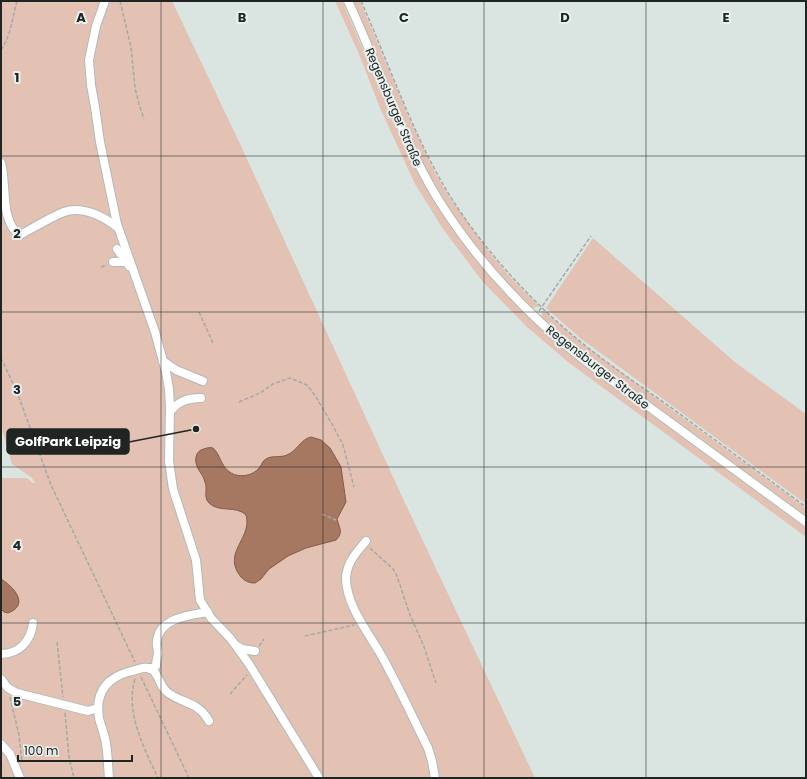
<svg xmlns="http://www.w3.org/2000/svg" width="807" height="779" font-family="Poppins,sans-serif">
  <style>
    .green { fill: #e3c2b3 }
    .water { fill: #a67761; stroke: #7e5e4e }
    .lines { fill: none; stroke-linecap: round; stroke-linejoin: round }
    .minor-casing { stroke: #b1bab8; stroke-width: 10 }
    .path { stroke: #a1aaa7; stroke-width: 1.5; stroke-dasharray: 4 2; stroke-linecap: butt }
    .minor { stroke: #fff; stroke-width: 8 }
    .grid { fill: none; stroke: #202423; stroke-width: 1; stroke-opacity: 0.55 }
    .labels { text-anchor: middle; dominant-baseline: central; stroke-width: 4; stroke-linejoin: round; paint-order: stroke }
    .street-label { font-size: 12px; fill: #202423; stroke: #e8f1ef }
    .grid-label { font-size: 13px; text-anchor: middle; font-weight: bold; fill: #202423; stroke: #e8f1ef; stroke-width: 4; stroke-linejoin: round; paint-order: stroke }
    .leader { fill: none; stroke: #202423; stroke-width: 1.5 }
    .callout-dot { fill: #202423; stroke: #e8f1ef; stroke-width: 1.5 }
    .callout { fill: #202423; stroke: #202423; stroke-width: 1.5 }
    .callout-label { font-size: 13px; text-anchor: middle; font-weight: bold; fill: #fff }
  </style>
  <rect width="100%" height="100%" fill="#dae4e1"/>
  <g class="green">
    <path d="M1 1H172L241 146 406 505 535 778H1V478H27L33 483H35L32 478 12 464 1 426Z"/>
    <path d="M335 1H342L411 161 435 203 450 224 492 279 530 319 572 356 806 528V537L568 362 526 326 483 282 443 229 415 184 380 108 359 54Z"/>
    <path d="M352 1H360L409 118 435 173 450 198 488 251 511 278 539 306 531 309C492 269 456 226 429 176 399 120 378 59 352 1Z"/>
    <path d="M593 238 736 363 806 414V504L580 338 546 308Z"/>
    <path d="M543 310 581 343 806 508V516L576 348 541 318Z"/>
  </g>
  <g class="water">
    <path d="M311 437 321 440 330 448 341 467 346 502 337 519C339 528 344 532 336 540L306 548 288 556 269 569 261 579 255 583C249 583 245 581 241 577 221 553 253 538 246 515 236 505 219 513 209 503 203 497 208 489 205 482 203 473 194 468 196 457 197 453 198 452 201 450 206 448 209 447 213 448 221 455 220 466 231 473 239 478 253 476 259 468 262 465 262 461 266 459 272 455 281 458 287 455 297 451 301 439 311 437Z"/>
    <path d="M1 579C14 587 30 605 8 613L4 612 1 609Z"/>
  </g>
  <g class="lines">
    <g class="minor-casing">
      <g id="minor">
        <path d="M105 1 96 26 89 60 91 85 95 107 100 142 117 224 155 332 166 372 169 389 170 407 169 461 173 489 196 560 200 600 211 618 231 639 249 664 319 778"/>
        <path d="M348 1C379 67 400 137 438 199 474 257 520 307 573 351 599 373 629 392 656 412 706 449 756 485 806 522"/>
        <path d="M1 163C7 186 0 222 20 235 33 228 51 217 64 212 82 205 105 217 118 228"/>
        <path d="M117 249 129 266"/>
        <path d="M113 262H127"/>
        <path d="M163 361 176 370 203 381"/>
        <path d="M170 412C178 401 188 398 201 398"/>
        <path d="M366 541C356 553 347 562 346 578 346 604 367 631 380 653 397 683 412 716 428 748L432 761 435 778"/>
        <path d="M237 646 242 649 255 651"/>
        <path d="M1 654C19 654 31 641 33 623"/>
        <path d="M150 669 156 666C156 662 157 658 158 654 158 650 156 645 157 641 159 618 190 615 208 612"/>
        <path d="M1 679 8 688 17 693 88 711 98 708"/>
        <path d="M1 744 10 754 20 778"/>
        <path d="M109 778C108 767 108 755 106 744 105 735 101 727 99 718 95 694 105 679 128 672 135 671 146 665 152 669 158 674 160 686 167 692 182 704 198 701 209 721"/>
      </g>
    </g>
    <g class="path">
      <path d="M120 1 131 47 135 88 139 104 144 119"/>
      <path d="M361 1C390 66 413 136 450 196 481 245 520 289 563 327 596 356 633 381 669 406 715 440 760 473 806 507"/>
      <path d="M1 50C11 36 12 18 17 1"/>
      <path d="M101 267 107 265"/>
      <path d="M539 311 591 236"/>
      <path d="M199 312 213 343"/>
      <path d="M1 358 17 392 51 485 135 662"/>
      <path d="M239 402 260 393 273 384 290 378 307 385 314 394 332 424 343 445 354 487"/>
      <path d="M322 514 336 520"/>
      <path d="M370 548 393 569 397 576 410 615 423 644 436 683"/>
      <path d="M305 636 354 625"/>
      <path d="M57 642 63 697"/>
      <path d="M259 646 264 639"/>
      <path d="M141 677 189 778"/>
      <path d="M135 679C125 712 144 748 158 778"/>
      <path d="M230 694 247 675"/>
      <path d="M10 697 19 735 22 762"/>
      <path d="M65 713 69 757 74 778"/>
    </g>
    <use href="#minor" class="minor"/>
  </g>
  <path class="grid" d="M161 1V778M323 1V778M484 1V778M646 1V778M1 156H806M1 312H806M1 467H806M1 623H806"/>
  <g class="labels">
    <g class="street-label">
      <text transform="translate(394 107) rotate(67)">Regensburger Straße</text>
      <text transform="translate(598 367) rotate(38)">Regensburger Straße</text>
    </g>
  </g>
  <g class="grid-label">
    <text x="81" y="22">A</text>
    <text x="242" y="22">B</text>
    <text x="404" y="22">C</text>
    <text x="565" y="22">D</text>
    <text x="726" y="22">E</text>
    <text x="17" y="82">1</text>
    <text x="17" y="238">2</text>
    <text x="17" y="394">3</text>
    <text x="17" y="550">4</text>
    <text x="17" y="706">5</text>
  </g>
  <path class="leader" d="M196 429L129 442"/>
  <circle class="callout-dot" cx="196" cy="429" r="4"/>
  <rect class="callout" x="7" y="429" width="122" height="25" rx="4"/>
  <g class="callout-label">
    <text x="68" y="446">GolfPark Leipzig</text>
  </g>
  <rect width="807" height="779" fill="none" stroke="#202423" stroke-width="4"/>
  <path d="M18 755v6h114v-6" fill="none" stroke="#202423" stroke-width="2"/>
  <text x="24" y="755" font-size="12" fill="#202423" stroke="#e8f1ef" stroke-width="3" paint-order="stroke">100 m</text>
</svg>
